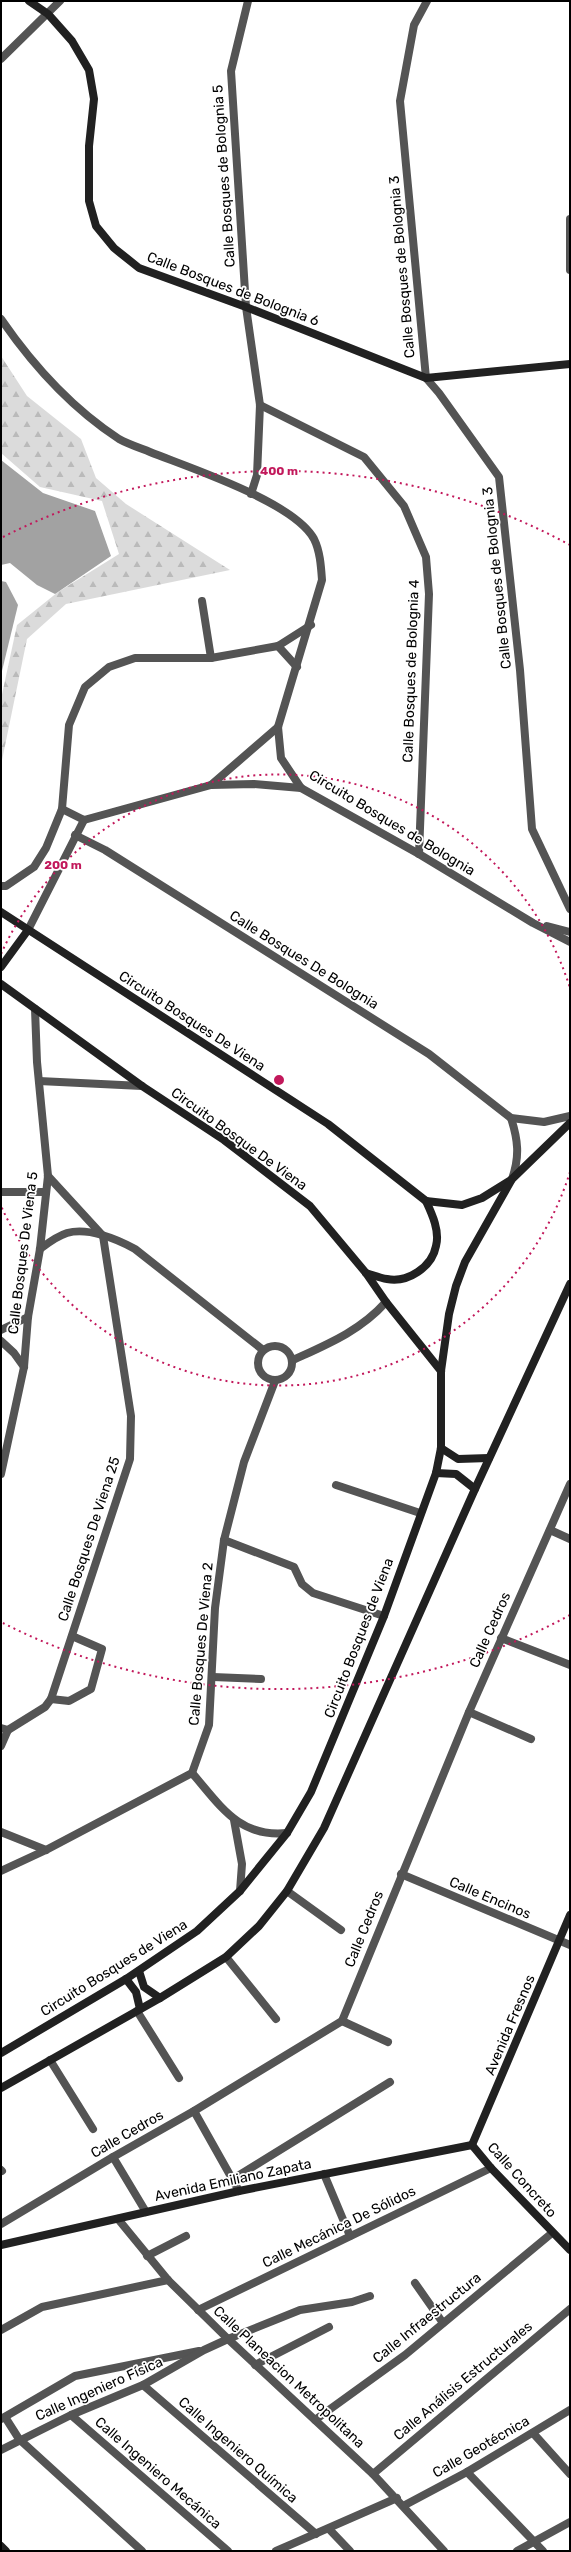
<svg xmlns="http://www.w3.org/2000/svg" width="571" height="2552" font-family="Rubik,sans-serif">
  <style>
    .forest { fill: url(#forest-firs) }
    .water { fill: #a2a2a2 }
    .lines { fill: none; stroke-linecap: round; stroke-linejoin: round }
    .street { stroke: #545454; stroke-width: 8 }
    .secondary { stroke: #212121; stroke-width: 8 }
    .ring { fill: none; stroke: #c2185b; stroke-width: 2; stroke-dasharray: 2 4 }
    .labels { text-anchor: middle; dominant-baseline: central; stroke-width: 3.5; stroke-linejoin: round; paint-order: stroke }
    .street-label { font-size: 14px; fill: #000; stroke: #fff }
    .centre { fill: #c2185b; stroke: #fff; stroke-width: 2 }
    .ring-label { font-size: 12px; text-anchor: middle; font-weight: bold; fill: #c2185b; stroke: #fff; stroke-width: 3.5; stroke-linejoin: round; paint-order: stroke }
  </style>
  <defs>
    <pattern id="forest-firs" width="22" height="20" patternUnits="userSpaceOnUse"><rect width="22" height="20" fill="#dbdbdb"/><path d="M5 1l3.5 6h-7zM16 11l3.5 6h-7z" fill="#bababa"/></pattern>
  </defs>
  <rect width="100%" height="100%" fill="#fff"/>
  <path class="forest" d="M1 356 27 396 81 439 96 478 126 504 230 570 66 604 27 639 1 765V699L17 625 58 592 119 554 102 501 40 487 1 453Z"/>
  <g class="water">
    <path d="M1 460 43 493 95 511 111 556 55 594 37 585 10 563 1 565Z"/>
    <path d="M1 581 6 582 18 605 1 675Z"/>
  </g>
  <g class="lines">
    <g class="street">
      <path d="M248 1 231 71 246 307 260 405 257 475 251 494"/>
      <path d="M427 1 414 25 400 101 426 378 439 393 499 477 520 670 532 829 570 909"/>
      <path d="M1 59 60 1"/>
      <path d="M570 219V270"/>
      <path d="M1 319C32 364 73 409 119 439 128 444 140 448 150 452 190 468 294 502 314 539 320 551 321 566 322 580L278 727 281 758 301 788 419 854 533 923 570 942"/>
      <path d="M260 405 364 457 404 506 426 557 429 594 419 854"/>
      <path d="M202 601 211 658"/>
      <path d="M278 646 297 667"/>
      <path d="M211 785 254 784 301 788"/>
      <path d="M62 809 84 820 211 785 278 727"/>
      <path d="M75 835 105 850 429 1054 511 1118 544 1122 570 1116"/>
      <path d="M1 886H6L34 867 46 848 62 809 69 725 85 687 109 667 135 658H211L278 646 311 625"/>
      <path d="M547 926 570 932"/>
      <path d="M28 930 84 820"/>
      <path d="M39 1081 142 1086"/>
      <path d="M511 1118C518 1140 520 1156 512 1179"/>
      <path d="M48 1176 103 1236"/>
      <path d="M1 1192H45"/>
      <path d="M40 1249C48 1243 57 1236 67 1233 88 1227 117 1239 135 1249L263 1350"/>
      <path d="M1 1330 28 1317"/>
      <path d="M1 1341 14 1353 24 1367"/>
      <circle cx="275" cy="1363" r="17"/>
      <path d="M293 1360C328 1344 360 1331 386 1302"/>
      <path d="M1 1474 24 1367 28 1317 40 1249 48 1176 37 1062 35 1009"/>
      <path d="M336 1485 420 1513"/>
      <path d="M550 1530 570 1539"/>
      <path d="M224 1540 294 1567 302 1584 313 1593 384 1616"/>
      <path d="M501 1638 570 1665"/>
      <path d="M213 1677 261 1679"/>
      <path d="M51 1699 69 1701 91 1689 102 1649 72 1636"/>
      <path d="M469 1712 531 1739"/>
      <path d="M1 1728 8 1730 45 1707 51 1699 130 1459 131 1416 103 1236"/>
      <path d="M1 1746 8 1730"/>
      <path d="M192 1773C220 1805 239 1838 287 1833"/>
      <path d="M234 1820 242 1864 240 1891"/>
      <path d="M1 1832 46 1850"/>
      <path d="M1 1871 46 1850 192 1773 209 1725 215 1608 224 1540 244 1462 275 1381"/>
      <path d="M401 1874 570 1945"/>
      <path d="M287 1891 341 1930"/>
      <path d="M226 1957 276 2019"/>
      <path d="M137 2011 179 2078"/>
      <path d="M342 2021 388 2042"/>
      <path d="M50 2060 93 2129"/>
      <path d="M194 2111 239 2191"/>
      <path d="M113 2157 146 2212"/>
      <path d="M1 2170 2 2171"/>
      <path d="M324 2174 350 2236"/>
      <path d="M233 2179 390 2082"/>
      <path d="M118 2219 168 2280 228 2339 373 2474 444 2551"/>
      <path d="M1 2224 113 2157 194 2111 342 2021 469 1712 570 1484"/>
      <path d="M147 2256 186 2236"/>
      <path d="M415 2283 443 2323"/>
      <path d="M198 2310 491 2168"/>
      <path d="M1 2330 42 2307 168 2280"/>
      <path d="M255 2365 329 2327"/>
      <path d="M143 2385 316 2534"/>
      <path d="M71 2415 228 2551"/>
      <path d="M5 2417 19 2439 142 2551"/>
      <path d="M1 2419 75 2376 199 2351"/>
      <path d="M315 2420 405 2355 552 2233"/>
      <path d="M533 2433 570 2474"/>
      <path d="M1 2450 71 2415 143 2385 204 2350 228 2339 300 2310 352 2302 370 2296"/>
      <path d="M467 2472 543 2551"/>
      <path d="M373 2474 570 2309"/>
      <path d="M405 2505 467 2472 570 2410"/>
      <path d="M329 2529 350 2551"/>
      <path d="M276 2551 397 2498"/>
      <path d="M517 2551 570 2522"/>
    </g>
    <g class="secondary">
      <path d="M29 1 48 14 72 41 89 70 94 99 89 146V201L96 226 114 248 139 268 246 307 426 378 570 364"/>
      <path d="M1 912 328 1124 426 1201 462 1205 482 1198 511 1180"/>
      <path d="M1 967 28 930"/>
      <path d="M1 984 142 1086 224 1140 310 1206 366 1273 386 1302 441 1371"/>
      <path d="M366 1273C373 1275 380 1278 387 1279 408 1283 432 1267 436 1246 440 1231 432 1214 426 1201"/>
      <path d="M441 1448 458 1459 489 1458"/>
      <path d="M436 1473 456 1474 475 1489"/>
      <path d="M139 1971 144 1987 160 1998"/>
      <path d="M126 1979 136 1992 140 2009"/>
      <path d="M1 2053 126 1979 197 1931 240 1891 287 1833 311 1792 384 1616 436 1473 441 1448V1371L449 1314 456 1286 465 1262 512 1179 570 1123"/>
      <path d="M1 2088 160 1998 226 1957 259 1926 287 1891 324 1828 475 1489 570 1284"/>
      <path d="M472 2145 570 1915"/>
      <path d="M472 2145 491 2168 570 2250"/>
      <path d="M1 2245 239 2191 472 2145"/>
      <path d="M1 2546 6 2551"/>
    </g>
  </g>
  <g class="ring">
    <path d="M570 1172A305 305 0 0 1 1 1206M1 954A305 305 0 0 1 570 988"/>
    <path d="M570 1615A609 609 0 0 1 3 1623M3 537A609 609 0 0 1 570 545"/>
  </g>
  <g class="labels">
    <g class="street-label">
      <text transform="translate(224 176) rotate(-94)">Calle Bosques de Bolognia 5</text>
      <text transform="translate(402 267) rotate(-95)">Calle Bosques de Bolognia 3</text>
      <text transform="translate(233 289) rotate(21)">Calle Bosques de Bolognia 6</text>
      <text transform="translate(497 578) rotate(-96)">Calle Bosques de Bolognia 3</text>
      <text transform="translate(411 671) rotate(-88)">Calle Bosques de Bolognia 4</text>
      <text transform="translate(392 823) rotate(31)">Circuito Bosques de Bolognia</text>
      <text transform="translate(304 960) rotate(32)">Calle Bosques De Bolognia</text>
      <text transform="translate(192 1021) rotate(33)">Circuito Bosques De Viena</text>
      <text transform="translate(239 1139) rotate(36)">Circuito Bosque De Viena</text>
      <text transform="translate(23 1253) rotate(-83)">Calle Bosques De Viena 5</text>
      <text transform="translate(89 1539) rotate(-72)">Calle Bosques De Viena 25</text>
      <text transform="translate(490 1630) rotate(-66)">Calle Cedros</text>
      <text transform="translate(359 1638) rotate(-69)">Circuito Bosques de Viena</text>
      <text transform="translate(201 1644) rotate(-85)">Calle Bosques De Viena 2</text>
      <text transform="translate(490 1898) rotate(23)">Calle Encinos</text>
      <text transform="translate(364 1929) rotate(-68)">Calle Cedros</text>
      <text transform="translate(114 1968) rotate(-32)">Circuito Bosques de Viena</text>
      <text transform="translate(510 2025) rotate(-67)">Avenida Fresnos</text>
      <text transform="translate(127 2134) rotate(-30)">Calle Cedros</text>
      <text transform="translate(233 2180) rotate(-12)">Avenida Emiliano Zapata</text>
      <text transform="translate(522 2180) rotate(48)">Calle Concreto</text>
      <text transform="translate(339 2227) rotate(-26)">Calle Mecánica De Sólidos</text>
      <text transform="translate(427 2318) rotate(-39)">Calle Infraestructura</text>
      <text transform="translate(289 2377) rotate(43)">Calle Planeacion Metropolitana</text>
      <text transform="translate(463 2381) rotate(-40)">Calle Análisis Estructurales</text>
      <text transform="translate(99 2389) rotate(-24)">Calle Ingeniero Física</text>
      <text transform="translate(481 2447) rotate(-30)">Calle Geotécnica</text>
      <text transform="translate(238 2450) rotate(41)">Calle Ingeniero Química</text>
      <text transform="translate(158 2473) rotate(41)">Calle Ingeniero Mecánica</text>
    </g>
  </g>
  <circle cx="279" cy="1080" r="6" class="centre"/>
  <g class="ring-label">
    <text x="279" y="475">400 m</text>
    <text x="63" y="869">200 m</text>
  </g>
  <rect width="571" height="2552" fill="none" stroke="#000000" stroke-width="4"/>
</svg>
